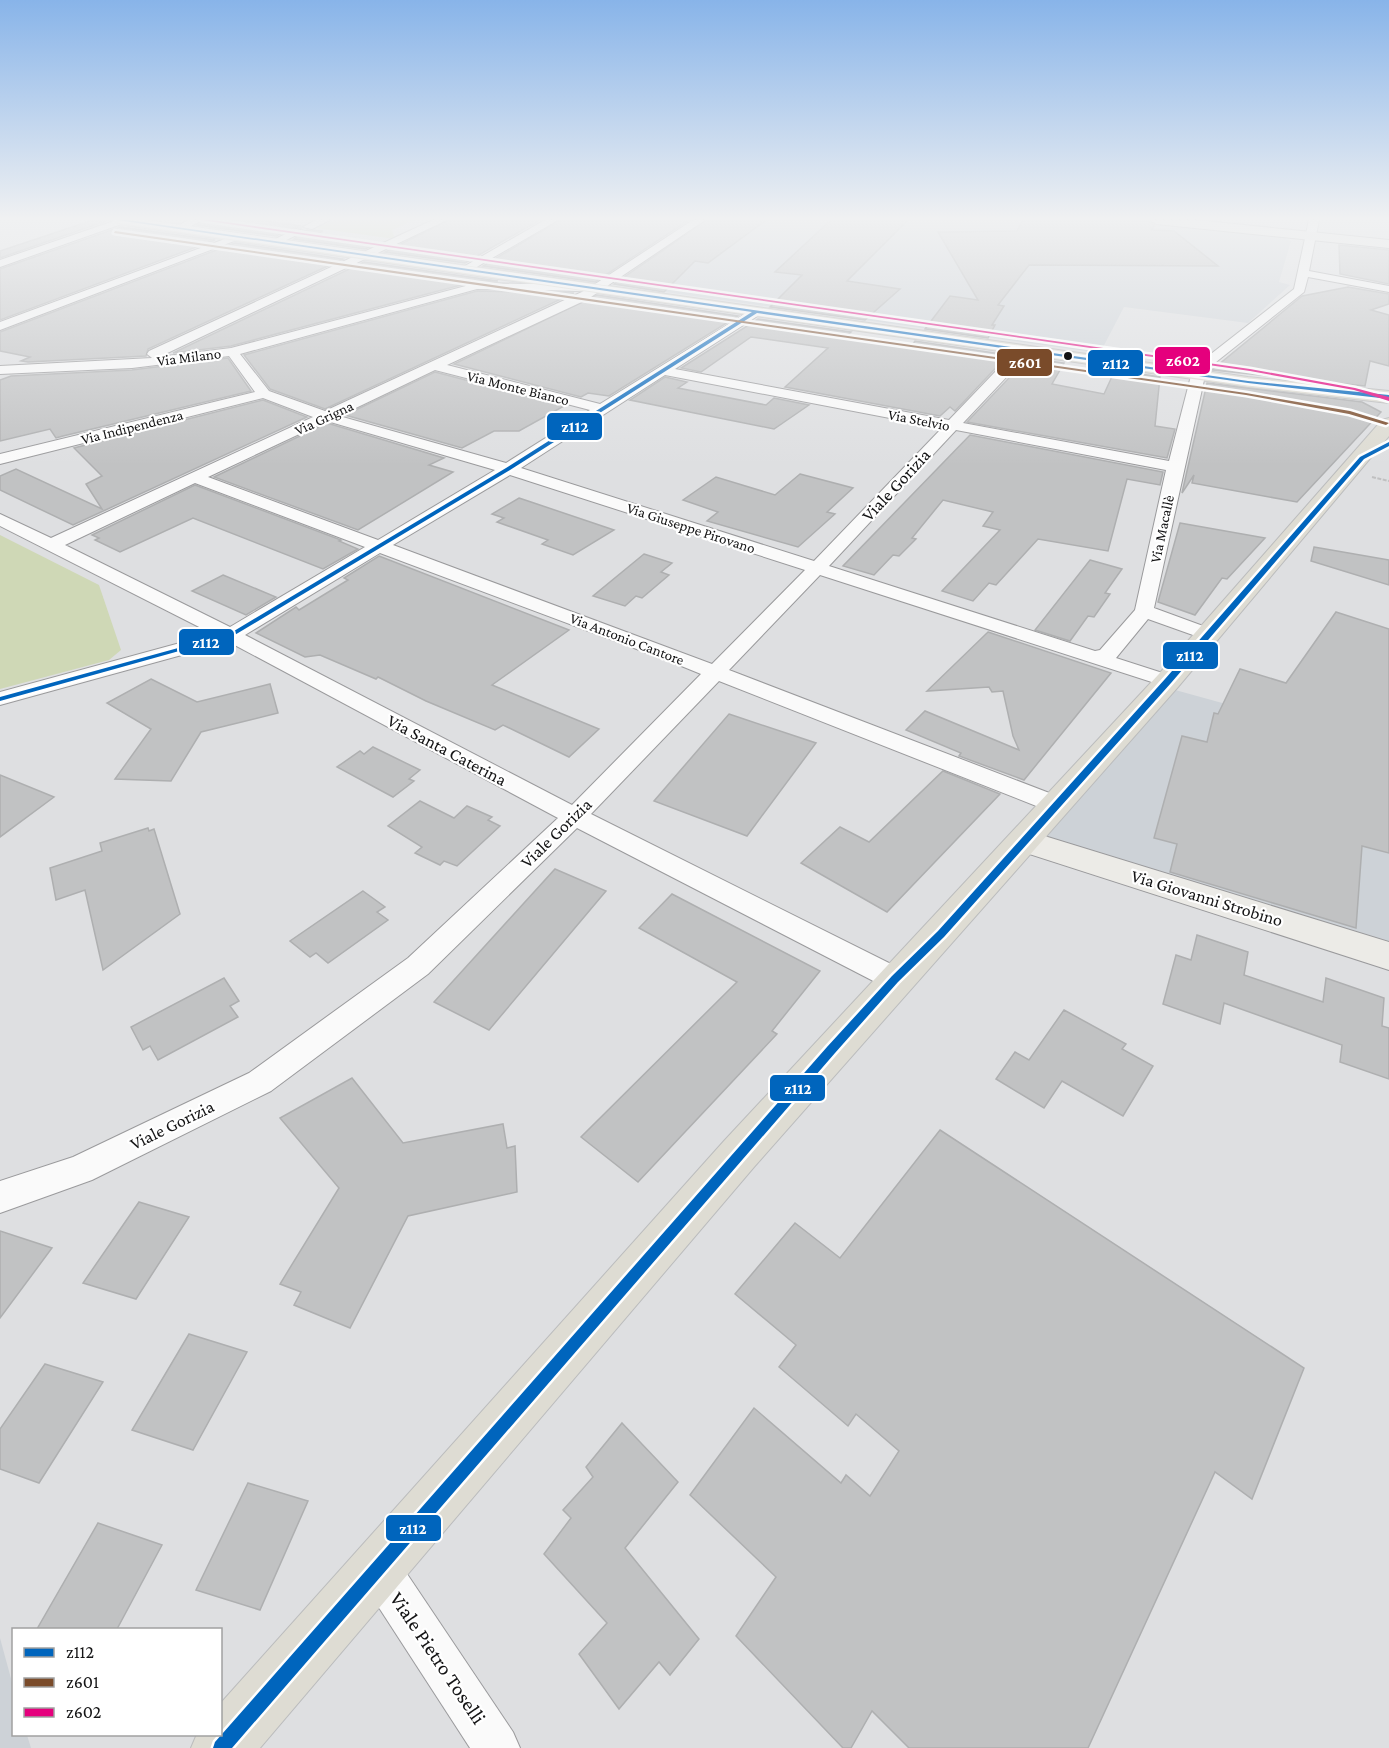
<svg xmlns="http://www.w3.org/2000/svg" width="1389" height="1748" font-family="'Crimson Pro',serif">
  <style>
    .built { fill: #cdd2d7 }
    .green { fill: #cfd8b6 }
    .building { fill: #c1c2c3; stroke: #aeafb0; stroke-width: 1.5 }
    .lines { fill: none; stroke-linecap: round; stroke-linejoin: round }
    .street-casing { stroke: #9a9a9c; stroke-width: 2 }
    .secondary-casing { stroke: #9a9a9c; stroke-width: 2 }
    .primary-casing { stroke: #bbbcbd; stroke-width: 2 }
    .path { stroke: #c0c0c1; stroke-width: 2; stroke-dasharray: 4 1.5; stroke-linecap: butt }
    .street { fill: #fafafa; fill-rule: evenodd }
    .secondary { fill: #ecebe7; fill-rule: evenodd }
    .primary { fill: #dedcd3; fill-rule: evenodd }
    .bus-1-casing { stroke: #fff; stroke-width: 5 }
    .bus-2-casing { stroke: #fff; stroke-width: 5 }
    .bus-3-casing { stroke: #fff; stroke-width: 5 }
    .bus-1 { fill: #0065bd; fill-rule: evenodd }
    .bus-2 { fill: #7a4b2a; fill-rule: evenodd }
    .bus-3 { fill: #e5007d; fill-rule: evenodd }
    .bus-dot { fill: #141415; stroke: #fff; stroke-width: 2 }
    .labels { text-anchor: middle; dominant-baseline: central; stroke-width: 4.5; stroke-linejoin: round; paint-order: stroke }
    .far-street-label { font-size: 15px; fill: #141415; stroke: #fff }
    .street-label { font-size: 18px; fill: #141415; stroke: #fff }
    .near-street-label { font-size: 21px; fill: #141415; stroke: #fff }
    .line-badge { stroke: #fff; stroke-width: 2 }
    .badge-label { font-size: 16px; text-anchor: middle; font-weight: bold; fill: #fff }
  </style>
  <rect width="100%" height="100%" fill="#dedfe1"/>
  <g class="built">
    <path d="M713 220H1138L1279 235 1291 241 1279 282 1290 285 1248 323 1124 307 1100 353 615 285Z"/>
    <path d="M1168 688 1389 749V951L1033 841Z"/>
    <path d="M0 1638 13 1686 14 1734 27 1735 31 1748H0Z"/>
  </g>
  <g class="green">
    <path d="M335 220H414L392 230 395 239 316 228Z"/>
    <path d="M0 535 99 585 121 650 109 660 0 689Z"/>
  </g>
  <g class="building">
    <path d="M93 220H109L0 258V251Z"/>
    <path d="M204 220H258L301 226V228L295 227 276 236 197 225Z"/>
    <path d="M449 220H540L465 263 385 252Z"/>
    <path d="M560 220H689L595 282 483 266Z"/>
    <path d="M707 220H766L708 263 695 261 664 292 614 284Z"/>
    <path d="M831 220H908L847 281 900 289 865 320 770 307 802 275 775 272Z"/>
    <path d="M1023 220 1148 221 1154 225 1152 230 1174 231 1218 266 1029 265 998 305 1004 306 992 325H995L988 338 925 329 950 296 978 300 938 232 1017 231Z"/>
    <path d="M120 227 215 240 0 320V269Z"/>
    <path d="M307 230 323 231 310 236 374 245 365 249 294 239Z"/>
    <path d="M235 243 343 259 148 349 146 356 28 362 21 361 30 357 0 351V332Z"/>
    <path d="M1339 245 1389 250V284L1340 274Z"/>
    <path d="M364 262 498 281H476L231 346 173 353Z"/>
    <path d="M1348 287 1389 294V304L1371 310 1389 315V366L1370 361 1365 386 1212 370 1302 296Z"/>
    <path d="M477 291 574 293 325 409 270 389 244 355Z"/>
    <path d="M597 295 738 316 609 396 588 393 581 397 454 364Z"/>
    <path d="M758 319 851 332 846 336 910 348 915 341 1008 355 955 411 950 407 940 416 785 387 828 348 751 337 701 372 681 368Z"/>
    <path d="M228 358 251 391 63 436 56 438 50 429 0 441V380L11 376 132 370Z"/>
    <path d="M1028 358 1064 363 1052 384 1104 394 1115 370 1160 377 1155 426 1175 429 1167 458 967 422Z"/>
    <path d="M435 372 564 406 519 431H494L462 448 345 415Z"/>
    <path d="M665 377 687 382 678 388 766 405 774 398 809 405 774 429 630 400Z"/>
    <path d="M1207 383 1362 402 1381 412 1297 502 1192 483 1194 475 1182 493Z"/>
    <path d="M263 400 307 417 73 525 0 490V476L16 469 102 509 86 484 102 476 74 448Z"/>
    <path d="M327 423 444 458 429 465 453 472 358 530 214 477Z"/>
    <path d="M970 435 1163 472 1160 485 1127 479 1108 551 1038 539 996 585 989 583 973 601 942 591 1000 530 983 526 993 512 943 500 912 538 916 539 899 556 893 555 874 575 843 566Z"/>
    <path d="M800 474 853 488 827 512 835 514 798 547 707 521 718 512 683 500 716 477 775 495Z"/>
    <path d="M195 485 341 540 339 541 358 549 323 569 193 518 120 552 95 540 99 538 92 535Z"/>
    <path d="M519 498 531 502 614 530 573 555 542 544 548 540 497 522 504 518 492 514Z"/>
    <path d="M1180 523 1265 538 1227 579 1222 578 1195 615 1158 602Z"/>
    <path d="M1314 547 1389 560V585L1311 561Z"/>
    <path d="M644 554 672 563 661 572 669 575 642 598 636 596 625 606 593 596Z"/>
    <path d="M379 556 569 630 492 685 599 729 569 757 503 725 495 730 426 701 378 677 376 679 320 655 305 657 256 633 296 607 299 610 348 580 344 578Z"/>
    <path d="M1090 560 1122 569 1105 593 1110 594 1094 617 1088 616 1070 641 1035 630Z"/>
    <path d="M223 575 276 597 246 615 192 591Z"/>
    <path d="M1336 612 1389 629V853L1362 846 1356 928 1170 872 1177 844 1154 838 1182 736 1207 742 1214 713 1218 714 1240 669 1286 683Z"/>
    <path d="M988 632 1111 673 1024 780 959 756 961 753 906 730 925 711 1019 750 1013 736 1003 691 992 692 989 687 927 691Z"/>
    <path d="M151 679 197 702 270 684 278 713 201 732 171 781 115 779 151 729 107 703Z"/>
    <path d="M729 714 816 743 747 836 654 801Z"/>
    <path d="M373 747 420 770 409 779 414 781 393 797 337 767 360 751 364 754Z"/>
    <path d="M943 771 1000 794 887 912 801 863 840 827 869 842Z"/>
    <path d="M0 775 54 797 0 837Z"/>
    <path d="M420 801 454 818 467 806 492 817 488 820 500 826 457 866 444 861 440 865 415 853 422 847 388 826Z"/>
    <path d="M148 828 149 831 154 829 180 914 103 970 85 890 56 900 50 868 102 851 100 843Z"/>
    <path d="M555 869 606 891 489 1030 434 1002Z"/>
    <path d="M363 891 385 907 377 912 388 920 328 963 316 953 310 957 290 941Z"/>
    <path d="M672 894 820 971 772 1031 777 1034 638 1182 581 1137 737 982 639 928Z"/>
    <path d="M1197 935 1248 952 1244 975 1323 1002 1326 978 1384 998 1382 1026 1389 1028V1079L1340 1062 1342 1045 1224 1003 1220 1024 1163 1004 1176 955 1191 960Z"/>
    <path d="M224 978 239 1001 230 1006 238 1017 158 1060 150 1046 143 1050 131 1027Z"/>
    <path d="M1064 1010 1126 1044 1122 1049 1153 1066 1123 1116 1062 1081 1044 1108 996 1079 1015 1052 1029 1060Z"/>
    <path d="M352 1078 403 1143 503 1124 507 1148 515 1146 517 1192 408 1216 350 1328 294 1305 301 1292 280 1284 339 1188 280 1118Z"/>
    <path d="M940 1130 1304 1368 1252 1499 1215 1472 1088 1748H909L872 1711 851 1748H843L736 1636 776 1577 690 1495 754 1408 841 1483 846 1475 870 1496 899 1451 856 1414 848 1426 779 1367 796 1345 735 1294 795 1223 840 1258Z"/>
    <path d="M139 1202 189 1217 136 1299 83 1283Z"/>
    <path d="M0 1231 52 1248 0 1318Z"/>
    <path d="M189 1334 247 1352 193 1450 132 1430Z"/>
    <path d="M45 1364 103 1382 39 1483 0 1469V1429Z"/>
    <path d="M622 1423 678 1482 625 1548 699 1639 670 1675 659 1662 619 1709 579 1654 607 1623 544 1554 571 1518 563 1510 593 1477 586 1467Z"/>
    <path d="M248 1483 308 1501 260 1610 196 1590Z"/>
    <path d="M98 1523 162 1545 117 1629H37Z"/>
  </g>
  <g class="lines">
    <g class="street-casing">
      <g id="street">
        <path d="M117 220 130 221 0 267V260Z"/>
        <path d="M188 220H202L182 231 173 229Z"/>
        <path d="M316 220H330L312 229 303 227Z"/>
        <path d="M433 220H447L159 357 231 348 477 283 581 285 585 286 586 290 693 220H705L588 299 447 365 600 404 755 308 761 312 759 315 675 369 949 420 1019 347 1024 346 1031 350 1029 353 963 423 1169 461 1193 368 1294 289 1309 220H1319L1309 271 1389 286V292L1308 277 1304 292 1206 370 1202 377 1204 380 1154 608 1214 630 1217 634 1214 638 1207 640 1148 619 1116 658 1175 677 1178 681 1175 685H1161L820 575 729 670 1065 799 1069 805 1065 811 1057 813 1049 811 719 681 591 814 905 971 909 979 905 987 895 990 885 987 577 828 428 974 271 1091 92 1180 0 1213V1181L73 1157 249 1073 408 958 558 818 229 642 0 705V692L213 634 0 526V514L51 538 313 417 263 398 0 464V454L255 392 229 356 132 368 0 374V366L152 358 147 354 149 351ZM477 289 584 291 325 411 269 391 240 354ZM435 370 590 410 506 463 339 416ZM665 375 942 428 814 561 521 468ZM327 421 495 470 378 540 208 477ZM956 430 1166 470 1135 610 1100 650 1095 651 829 566ZM510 475 805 570 712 664 393 545ZM195 483 365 547 230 627 65 545ZM380 553 674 663 701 674 572 805 245 635Z"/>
        <path d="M545 220H558L468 272 458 270Z"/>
        <path d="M296 229 305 231 276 245 267 243Z"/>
        <path d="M233 236 242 238 0 330V322Z"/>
        <path d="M378 1547 393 1553 513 1732 520 1748H470L363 1583 357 1568 363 1553Z"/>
      </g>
    </g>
    <g class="secondary-casing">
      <g id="secondary">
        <path d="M1150 220H1196L1389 240V248L1156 224Z"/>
        <path d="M1025 830 1389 942V970L1014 849 1009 841 1014 833Z"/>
      </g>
    </g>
    <g class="primary-casing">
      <g id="primary">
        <path d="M111 220H146L1248 377 1389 391V403L1248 387 117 224Z"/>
        <path d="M1389 418V436L1178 687 754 1167 260 1748H191L197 1734H220V1704L724 1141 1158 675 1382 420Z"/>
      </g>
    </g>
    <path class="path" d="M1372 477 1389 481"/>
    <use href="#street" class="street"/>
    <use href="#secondary" class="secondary"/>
    <use href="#primary" class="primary"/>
    <g class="bus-1-casing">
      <g id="bus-1">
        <path d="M117 220H128L1248 381 1389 395V399L1248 383 757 313 510 470 233 636 0 701V697L229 634 506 468 752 312Z"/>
        <path d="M1389 442V446L1364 459 1171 683 944 937 898 982 835 1053 232 1748H213L215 1742 827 1047 892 976 938 931 1165 679 1360 457Z"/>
      </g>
    </g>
    <g class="bus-2-casing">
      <path id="bus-2" d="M115 231 1246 393 1350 411 1389 423 1386 425 1349 414 1246 395 114 233Z"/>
    </g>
    <g class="bus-3-casing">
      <path id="bus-3" d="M201 220H212L1250 369 1355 388 1389 397V401L1354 390 1250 371Z"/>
    </g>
    <use href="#bus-1" class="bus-1"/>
    <use href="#bus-2" class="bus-2"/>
    <use href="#bus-3" class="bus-3"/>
  </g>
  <linearGradient id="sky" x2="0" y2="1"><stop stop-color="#88b4e9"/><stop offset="0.47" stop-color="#f0f1f2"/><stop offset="1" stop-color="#f0f1f2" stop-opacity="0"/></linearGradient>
  <rect width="1389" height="465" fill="url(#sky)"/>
  <circle class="bus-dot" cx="1068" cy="356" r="5"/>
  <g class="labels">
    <g class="far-street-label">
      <text transform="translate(189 357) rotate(-7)">Via Milano</text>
      <text transform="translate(518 388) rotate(14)">Via Monte Bianco</text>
      <text transform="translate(324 418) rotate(-25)">Via Grigna</text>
      <text transform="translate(919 420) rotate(11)">Via Stelvio</text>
      <text transform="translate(132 427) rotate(-14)">Via Indipendenza</text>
      <text transform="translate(691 528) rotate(18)">Via Giuseppe Pirovano</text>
      <text transform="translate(1162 529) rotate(-78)">Via Macallè</text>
      <text transform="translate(627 639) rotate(21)">Via Antonio Cantore</text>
    </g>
    <g class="street-label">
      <text transform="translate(896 485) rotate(-47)">Viale Gorizia</text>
      <text transform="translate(447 750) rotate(28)">Via Santa Caterina</text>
      <text transform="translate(556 833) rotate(-44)">Viale Gorizia</text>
      <text transform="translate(1207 898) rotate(17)">Via Giovanni Strobino</text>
      <text transform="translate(172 1125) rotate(-26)">Viale Gorizia</text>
    </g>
    <g class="near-street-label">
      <text transform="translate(438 1658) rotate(56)">Viale Pietro Toselli</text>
    </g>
  </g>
  <g class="line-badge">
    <rect x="1154" y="346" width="57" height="29" rx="6" fill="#e5007d"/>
    <rect x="996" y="348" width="57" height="29" rx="6" fill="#7a4b2a"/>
    <rect x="1087" y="349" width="57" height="28" rx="6" fill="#0065bd"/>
    <rect x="546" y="412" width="57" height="29" rx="6" fill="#0065bd"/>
    <rect x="178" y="628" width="57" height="28" rx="6" fill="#0065bd"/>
    <rect x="1162" y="641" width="57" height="29" rx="6" fill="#0065bd"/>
    <rect x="769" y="1074" width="57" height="28" rx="6" fill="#0065bd"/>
    <rect x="385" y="1514" width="57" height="28" rx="6" fill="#0065bd"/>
  </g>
  <g class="badge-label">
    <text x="1183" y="366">z602</text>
    <text x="1025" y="368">z601</text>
    <text x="1116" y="369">z112</text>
    <text x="575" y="432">z112</text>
    <text x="206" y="648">z112</text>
    <text x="1190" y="661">z112</text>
    <text x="798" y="1094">z112</text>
    <text x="413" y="1534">z112</text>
  </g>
  <rect x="12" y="1628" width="210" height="108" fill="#ffffff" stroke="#a1a1a1" stroke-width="1.5"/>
  <rect x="24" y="1648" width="30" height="9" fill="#0065bd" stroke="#a1a1a1" stroke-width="1.5"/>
  <text x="66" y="1658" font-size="18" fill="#141415">z112</text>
  <rect x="24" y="1678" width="30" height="9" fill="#7a4b2a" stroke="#a1a1a1" stroke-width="1.5"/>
  <text x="66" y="1688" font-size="18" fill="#141415">z601</text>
  <rect x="24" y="1708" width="30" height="9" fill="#e5007d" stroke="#a1a1a1" stroke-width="1.5"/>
  <text x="66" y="1718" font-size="18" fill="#141415">z602</text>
</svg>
